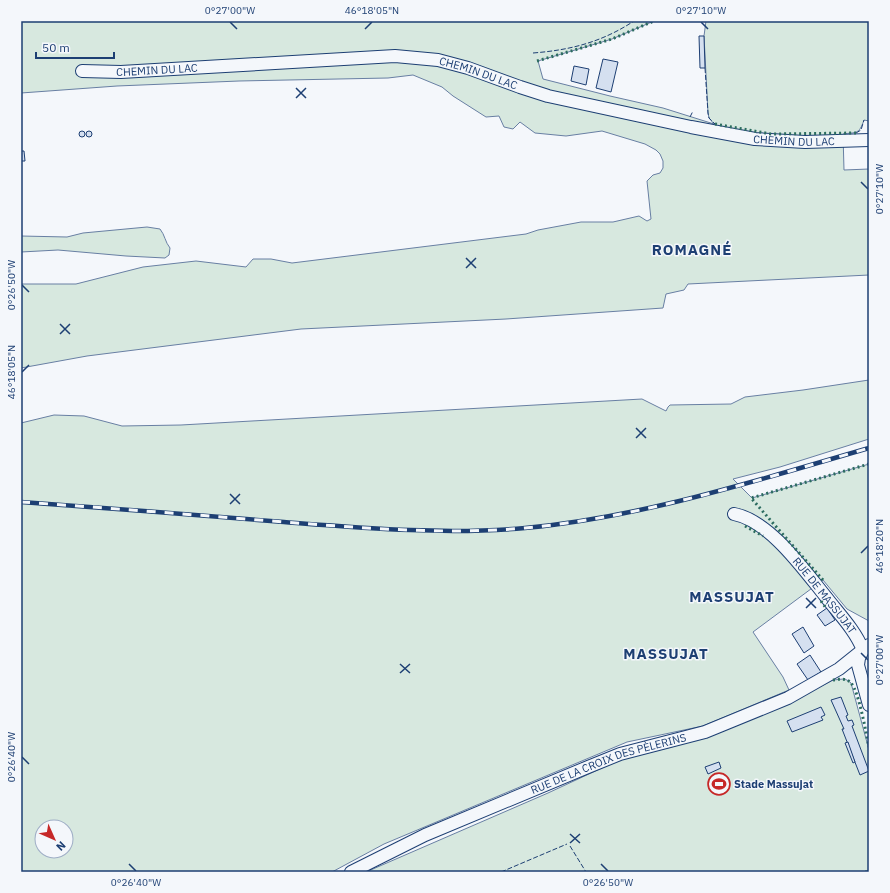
<svg xmlns="http://www.w3.org/2000/svg" width="890" height="893" font-family="'IBM Plex Sans',sans-serif">
  <style>
    .green { fill: #d7e8df; stroke: #687fa3; fill-rule: evenodd }
    .building { fill: #d5e0f0; stroke: #1d3f73 }
    .lines { fill: none; stroke-linecap: round; stroke-linejoin: round }
    .minor-casing { stroke: #1d3f73; stroke-width: 14 }
    .minor { stroke: #f4f7fb; stroke-width: 12 }
    .rail-casing { stroke: #1d3f73; stroke-width: 4.5 }
    .rail { stroke: #f4f7fb; stroke-width: 3; stroke-dasharray: 9; stroke-linecap: butt }
    .hedge { stroke: #2c6c60; stroke-width: 3; stroke-dasharray: 2 3; stroke-linecap: butt }
    .fence { stroke: #1d3f73; stroke-width: 1; stroke-dasharray: 5 2; stroke-linecap: butt }
    .ticks { fill: none; stroke: #1d3f73; stroke-width: 1.5 }
    .labels { text-anchor: middle; dominant-baseline: central; stroke-width: 3; stroke-linejoin: round; paint-order: stroke }
    .street-label { font-size: 11px; fill: #1d3f73; stroke: #f4f7fb }
    .poi-label { font-size: 11px; font-weight: bold; fill: #1d3f73; stroke: #f4f7fb; text-anchor: start }
    .district-label { font-size: 15px; font-weight: bold; letter-spacing: 1px; fill: #1d3f73; stroke: #f4f7fb }
    .neatline { fill: none; stroke: #1d3f73; stroke-width: 1.5 }
    .ticks-label { font-size: 10px; text-anchor: middle; fill: #1d3f73 }
  </style>
  <rect width="100%" height="100%" fill="#f4f7fb"/>
  <g class="green">
    <path d="M21 21H654L612 39 538 61 543 79 610 96 663 108 714 124 709 118 708 113 704 36 706 21H869V121L864 120C859 135 856 132 843 134L844 170 869 169V275L688 284 684 290 666 294 663 308 506 319 301 329 87 356 21 368V284H76L143 267 196 261 246 267 253 259H271L292 263 526 234 538 230 581 222H613L639 216 647 221 651 219 647 181 653 175 660 173 663 168V161L660 154 656 150 645 144 602 131 566 136 535 133 520 122 513 129 504 127 499 116 486 117 453 96 442 87 413 75 388 78 239 81 117 86 21 93Z"/>
    <path d="M147 227 160 229C165 235 165 242 170 248L169 255 165 258 126 256 58 250 21 252V236L67 237 83 233Z"/>
    <path d="M869 380V439L780 467 733 479 752 498 869 464V621L847 609 823 580 753 632 783 677 789 690 703 726 627 742 384 844 332 872H21V423L54 415 84 416 122 426 181 425 642 399 666 411 668 407 670 405 731 404 745 397 803 390ZM42 827H66V851H42Z"/>
    <path d="M843 679 847 680 851 683 869 750V870L865 872H366L548 793 619 760 675 746 713 734 777 708 833 680Z"/>
  </g>
  <g class="building">
    <path d="M699 36H704L705 68H700Z"/>
    <path d="M603 59 618 62 611 92 596 88Z"/>
    <path d="M574 66 589 69 586 85 571 81Z"/>
    <circle cx="89" cy="134" r="3"/>
    <circle cx="82" cy="134" r="3"/>
    <path d="M21 151H24L25 161H21Z"/>
    <path d="M827 608 835 620 825 626 817 615Z"/>
    <path d="M803 627 814 646 804 653 792 634Z"/>
    <path d="M810 655 821 672 808 680 797 664Z"/>
    <path d="M841 697 848 715 846 716 848 721 852 720 854 725 852 726 869 771 860 775 842 729H844L831 700Z"/>
    <path d="M821 707 825 715 821 717 823 720 792 732 787 721Z"/>
    <path d="M848 742 855 762 853 763 845 743Z"/>
    <path d="M719 762 721 768 708 774 705 767Z"/>
  </g>
  <g class="lines">
    <g class="minor-casing">
      <g id="minor">
        <path id="s1" d="M82 71 121 72 395 56 438 60 468 68 520 87 548 96 691 127 755 139 805 142 869 140"/>
        <path id="s2" d="M734 514C770 521 804 570 826 597 839 614 855 630 863 650L859 658 858 665 869 705"/>
        <path id="s3" d="M351 872 425 835 588 767 620 754 705 732 788 698 839 669 869 645"/>
      </g>
    </g>
    <use href="#minor" class="minor"/>
    <g class="rail-casing">
      <path id="rail" d="M21 502C109 508 196 515 284 522 363 528 445 535 525 528 643 517 755 481 869 448"/>
    </g>
    <use href="#rail" class="rail"/>
    <g class="hedge">
      <path d="M537 61 612 39 654 21"/>
      <path d="M715 124 771 134 856 133"/>
      <path d="M745 526 763 536"/>
      <path d="M823 580 751 498 869 464"/>
      <path d="M821 601 826 608"/>
      <path d="M833 680C839 679 847 678 851 683 859 692 866 733 869 747"/>
      <path d="M865 872H867"/>
    </g>
    <g class="fence">
      <path d="M533 53C571 50 602 42 634 21"/>
      <path d="M705 68 708 113 709 118 715 124"/>
      <path d="M690 117 693 111"/>
      <path d="M856 133 861 130 864 120"/>
      <path d="M570 846 586 872"/>
      <path d="M867 871 869 870"/>
      <path d="M501 872 567 844"/>
    </g>
  </g>
  <path class="ticks" d="M230 22 237 29M701 22 708 29M365 29 372 22M296 88 306 98M296 98 306 88M861 182 868 189M466 258 476 268M466 268 476 258M22 285 29 292M60 324 70 334M60 334 70 324M22 372 29 365M636 428 646 438M636 438 646 428M230 494 240 504M230 504 240 494M861 553 868 546M806 598 816 608M806 608 816 598M861 653 868 660M400 664 410 673M400 673 410 664M22 757 29 764M570 834 580 843M570 843 580 834M129 864 136 871M601 864 608 871"/>
  <defs>
    <g id="stadium-ring" transform="scale(1.15)"><circle r="9.5" fill="#f4f7fb" stroke="#c62828" stroke-width="1.5"/><path d="M0-5a6.5 5 0 1 0 0 10a6.5 5 0 1 0 0-10ZM-3.5-1.8h7v3.6h-7Z" fill="#c62828"/></g>
  </defs>
  <g fill-rule="evenodd">
    <use href="#stadium-ring" x="719" y="784"/>
  </g>
  <g class="labels">
    <g class="street-label">
      <text stroke="none"><textPath href="#s1" startOffset="75">CHEMIN DU LAC</textPath></text>
      <text stroke="none"><textPath href="#s1" startOffset="399">CHEMIN DU LAC</textPath></text>
      <text stroke="none"><textPath href="#s1" startOffset="723">CHEMIN DU LAC</textPath></text>
      <text stroke="none"><textPath href="#s2" startOffset="124">RUE DE MASSUJAT</textPath></text>
      <text stroke="none"><textPath href="#s3" startOffset="280">RUE DE LA CROIX DES PÈLERINS</textPath></text>
    </g>
    <g class="poi-label">
      <text x="734" y="784">Stade Massujat</text>
    </g>
    <g class="district-label">
      <text x="692" y="249">ROMAGNÉ</text>
      <text x="732" y="596">MASSUJAT</text>
      <text x="666" y="653">MASSUJAT</text>
    </g>
  </g>
  <rect width="890" height="893" fill="none" stroke="#f4f7fb" stroke-width="44"/>
  <g transform="translate(54 839) rotate(135)"><circle r="19" fill="#f4f7fb" stroke="#9eadc5"/>
  <path d="M0-3L7 15L0 10L-7 15Z" fill="#c62828"/>
  <text y="-6" font-size="11" font-weight="bold" text-anchor="middle" fill="#1d3f73">N</text>
  </g>
  <path d="M36 52v6h78v-6" fill="none" stroke="#1d3f73" stroke-width="2"/>
  <text x="42" y="52" font-size="12" fill="#1d3f73" stroke="#f4f7fb" stroke-width="3" paint-order="stroke">50 m</text>
  <rect x="22" y="22" width="846" height="849" class="neatline"/>
  <g class="ticks-label">
    <text x="230" y="14">0°27'00"W</text>
    <text x="372" y="14">46°18'05"N</text>
    <text x="701" y="14">0°27'10"W</text>
    <text transform="translate(879 189) rotate(-90)" y="4">0°27'10"W</text>
    <text transform="translate(11 285) rotate(-90)" y="4">0°26'50"W</text>
    <text transform="translate(11 372) rotate(-90)" y="4">46°18'05"N</text>
    <text transform="translate(879 546) rotate(-90)" y="4">46°18'20"N</text>
    <text transform="translate(879 660) rotate(-90)" y="4">0°27'00"W</text>
    <text transform="translate(11 757) rotate(-90)" y="4">0°26'40"W</text>
    <text x="136" y="886">0°26'40"W</text>
    <text x="608" y="886">0°26'50"W</text>
  </g>
</svg>
